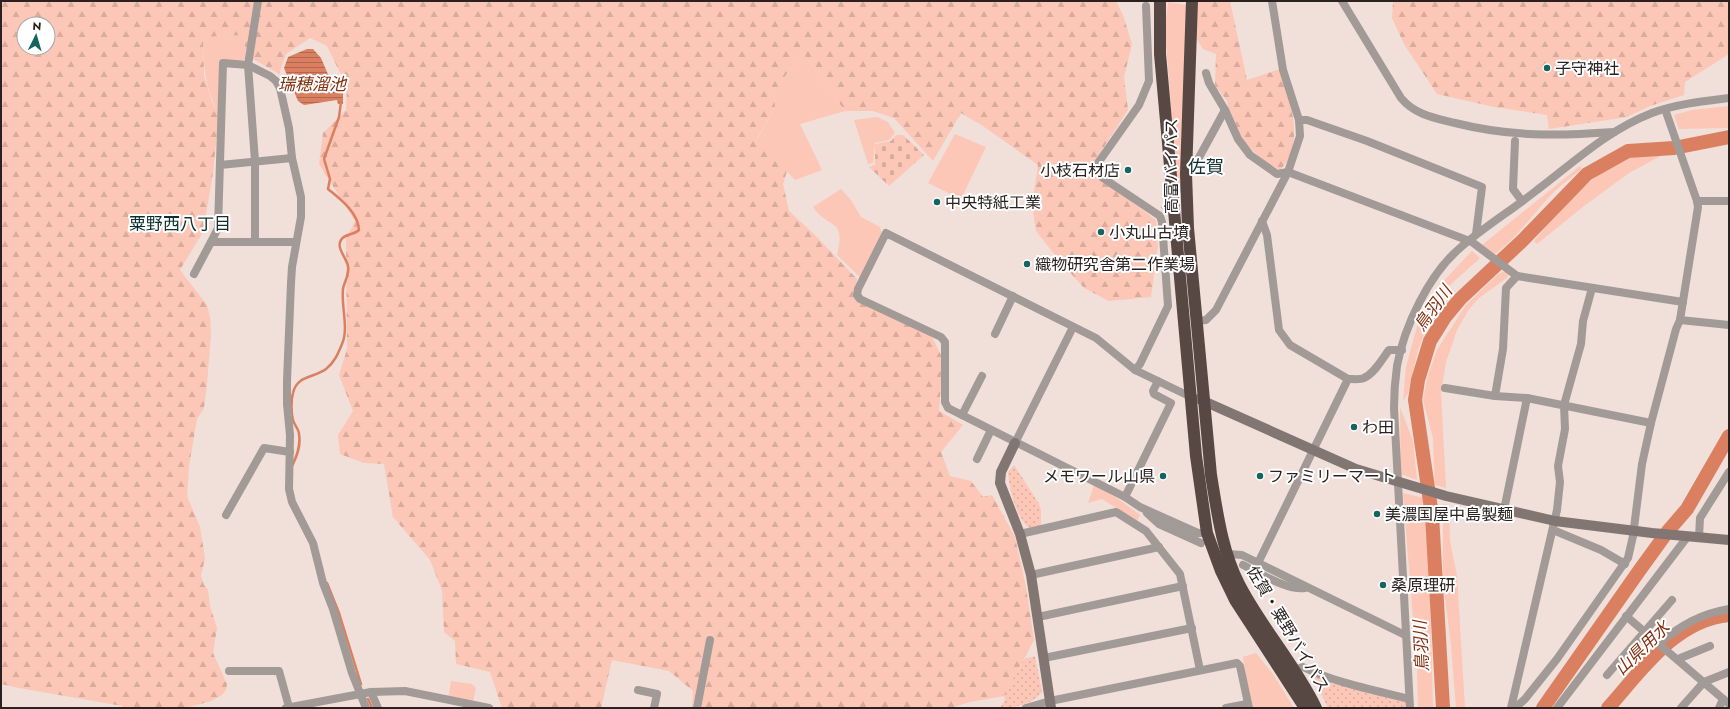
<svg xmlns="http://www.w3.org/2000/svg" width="1730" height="709" font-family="Jost,'Noto Sans JP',sans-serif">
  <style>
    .green { fill: #fcc7b6 }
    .forest { fill: url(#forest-firs); fill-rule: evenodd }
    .cemetery { fill: url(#cemetery-stones) }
    .park { fill: url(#park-dots) }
    .water { fill: url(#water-rules) }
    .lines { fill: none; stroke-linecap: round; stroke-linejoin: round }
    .stream { stroke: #db7f61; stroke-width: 2.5 }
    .river { stroke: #db7f61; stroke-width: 14 }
    .street-tunnel { stroke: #c9b9b4; stroke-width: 8; stroke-dasharray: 8 4; stroke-linecap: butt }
    .street { stroke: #a29a97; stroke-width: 8 }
    .secondary { stroke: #827673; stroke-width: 10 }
    .highway { stroke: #574843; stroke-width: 12 }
    .poi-dot { fill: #16645f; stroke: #fff; stroke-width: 1.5 }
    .labels { text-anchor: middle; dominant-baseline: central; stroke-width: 4; stroke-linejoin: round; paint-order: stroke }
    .poi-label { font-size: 16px; fill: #292220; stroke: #fff; text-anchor: start }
    .street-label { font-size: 16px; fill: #292220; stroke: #fff }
    .water-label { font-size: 17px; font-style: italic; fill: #833011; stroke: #fff }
    .neighbourhood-label { font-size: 17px; fill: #0d302e; stroke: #fff }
    .quarter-label { font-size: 18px; fill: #0d302e; stroke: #fff }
  </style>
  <defs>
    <pattern id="forest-firs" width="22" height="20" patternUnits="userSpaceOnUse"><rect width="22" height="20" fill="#fcc7b6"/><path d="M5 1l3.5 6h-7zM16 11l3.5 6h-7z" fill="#d8ab9c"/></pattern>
    <pattern id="cemetery-stones" width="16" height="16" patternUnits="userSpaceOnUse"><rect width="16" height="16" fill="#fcc7b6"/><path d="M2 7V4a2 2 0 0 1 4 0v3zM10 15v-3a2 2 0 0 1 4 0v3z" fill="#d8ab9c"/></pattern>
    <pattern id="park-dots" width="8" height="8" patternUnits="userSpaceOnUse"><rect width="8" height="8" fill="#fcc7b6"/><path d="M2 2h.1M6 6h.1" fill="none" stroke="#d8ab9c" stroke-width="1.8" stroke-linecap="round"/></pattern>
    <pattern id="water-rules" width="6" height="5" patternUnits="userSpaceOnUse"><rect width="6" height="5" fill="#db7f61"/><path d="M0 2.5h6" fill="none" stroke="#b26850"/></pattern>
  </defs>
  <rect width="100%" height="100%" fill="#f1dfd9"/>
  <g class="green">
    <path d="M1168 2 1186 5 1182 185H1177L1165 29Z"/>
    <path d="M244 35 246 57 244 60H220L219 114C204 86 204 67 203 37Z"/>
    <path d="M802 52 845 111 800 124 822 170 795 180 757 140 775 107 774 92Z"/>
    <path d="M1729 106V128L1679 129 1674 115 1692 110Z"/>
    <path d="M877 117 888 122 895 133 889 140 875 143 873 163 868 164 854 120Z"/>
    <path d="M955 134 986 147 961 199 928 183Z"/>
    <path d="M1648 151 1668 152 1629 173 1584 206 1537 244 1534 241C1565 204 1599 163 1648 151Z"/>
    <path d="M1580 166 1582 169C1573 176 1563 183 1555 191 1535 211 1518 237 1495 254L1482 245Z"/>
    <path d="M841 189 851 200 861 217 880 227 882 234 862 279 837 255C846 217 830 231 813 207Z"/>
    <path d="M1472 251 1480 258 1450 285 1433 310 1418 350 1408 393 1403 401 1406 367 1418 323 1436 289Z"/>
    <path d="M1505 271 1508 273V277L1479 298 1469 309 1457 330 1446 362 1441 393 1446 488 1435 485 1433 438 1423 400 1428 375 1437 350 1466 305 1497 275Z"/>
    <path d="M1400 407 1413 441 1417 480 1401 474Z"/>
    <path d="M1094 485 1117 498 1140 515 1137 521 1102 499 1088 503Z"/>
    <path d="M1403 493 1424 498 1428 514 1433 708H1418L1417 668Z"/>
    <path d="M1443 504 1449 505 1450 541 1457 576 1465 708H1456L1451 645 1443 581Z"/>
    <path d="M1256 653 1273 674 1294 708H1253L1249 697 1243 657Z"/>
    <path d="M451 681 472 684 476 688 473 702 448 701Z"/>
  </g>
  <g class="forest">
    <path d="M1 1H1116L1123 15 1132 44 1124 77 1128 110 1089 170 1156 220 1158 245 1151 297 1109 301 1084 288 1059 260 1036 231 1032 204 1038 165 983 126 961 113 933 161 894 118 873 111H845L802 52 774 92 775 107 757 139 787 171 783 184 789 211 815 235 857 279 855 294 915 325 932 337 943 359 939 411 963 425 941 452 950 476 971 481 983 497 992 495 1015 537 1026 587 1034 640 1004 696 970 702 951 708H692L693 691 669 671 612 660 601 708H502L490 672 456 664 455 641 444 632 442 591 430 560 393 517 384 464 364 463 340 454 338 435 353 411 339 375 347 349 346 238 355 221 319 164 323 133 346 110 347 87 327 46 310 38 286 54 279 74 255 60 246 57 244 35 203 37 204 75 212 102 219 114 213 173 203 232 180 270 207 305 210 317 211 335 207 384 204 408 197 419 189 466 187 496 200 527 205 558 201 576 204 585 208 590 210 606 217 628 213 653 227 684 226 690 222 695 211 701 186 708H123L122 706 19 688 1 684ZM24 24H48V48H24Z"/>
    <path d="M1195 1H1230L1247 80 1280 69C1289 99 1307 145 1280 170L1264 161 1247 145 1231 120 1227 101 1215 85 1216 54 1203 49 1197 40Z"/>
    <path d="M1393 1H1729V54L1685 82 1684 95 1650 106 1627 117 1549 129 1547 115 1494 107 1437 94 1404 44 1392 18Z"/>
  </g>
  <path class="cemetery" d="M896 135H903L924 155 889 186 869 167 875 165V144L891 141Z"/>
  <g class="park">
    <path d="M1014 465 1039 504 1041 510V525L1029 528C1016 517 1009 488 1008 472Z"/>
    <path d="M1035 656 1042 692C1033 704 1015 708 1000 708L1005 700 1004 695 1024 659Z"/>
    <path d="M1312 675 1407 702V708H1328Z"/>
  </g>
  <path class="water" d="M307 49H313L321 58 330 79 337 84 338 89H343V104H338L337 100 304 105 298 101 284 68 288 57Z"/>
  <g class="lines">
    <g class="stream">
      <path d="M292 466C297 456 301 446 299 434 299 429 294 425 293 420 291 413 291 400 293 393 297 375 314 378 326 369 334 363 338 354 342 344 349 328 341 307 343 289 344 282 350 274 348 266 346 257 336 248 341 240 344 234 354 235 359 230 358 212 340 199 328 189L330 179 324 159 339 117 341 102"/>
      <path d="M327 583 339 613 361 684"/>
      <path d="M368 699 372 708"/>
    </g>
    <g class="river">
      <path d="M1443 708 1432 515 1415 400 1418 380 1430 341 1445 317 1460 299 1523 240 1587 174 1628 151 1674 148 1729 137"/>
      <path d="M1543 708 1639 571 1668 531 1687 509 1729 436"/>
      <path d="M1608 708C1641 671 1675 620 1729 615"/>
    </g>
    <path class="street-tunnel" d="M1164 210 1196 163"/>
    <g class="street">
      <path d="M1342 1 1401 98C1415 115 1435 118 1455 123 1511 137 1557 136 1614 132"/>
      <path d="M1206 73 1209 83 1225 110 1238 139 1250 155 1277 174 1288 172 1472 242 1517 276 1683 302"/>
      <path d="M1299 120H1307L1367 141 1482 187 1476 234"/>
      <path d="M1515 141 1513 189 1522 201"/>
      <path d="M1196 163 1225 110"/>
      <path d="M220 165 292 158"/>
      <path d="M1697 201H1729"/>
      <path d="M1262 221 1267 235 1279 330 1290 345 1348 379C1353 379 1360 380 1364 378 1375 373 1382 359 1389 350H1402"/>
      <path d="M255 242V161L248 65 258 1"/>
      <path d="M296 242H211L218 228 223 63 248 65 270 76 276 81 280 88 289 128 292 158 301 197V217L292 267 291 283 287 381V404L290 435 289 489 292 502 313 543 323 583 333 609 352 673 366 708"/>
      <path d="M194 274 211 242"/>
      <path d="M1680 320 1729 325"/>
      <path d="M1198 321 1206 320 1216 310 1288 172 1300 136 1299 120 1283 70 1272 1"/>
      <path d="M995 334 1013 296"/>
      <path d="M1135 370 1140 364 1168 306 1162 222 1160 216 1103 178 1098 171V163L1139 105 1149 81 1146 6"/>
      <path d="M1445 388 1495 396 1527 398 1651 423"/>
      <path d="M1495 396 1503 349 1506 288 1517 276"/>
      <path d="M1191 397 1135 370 1096 338 886 233 858 289 857 295 860 299 941 337 945 342V402L948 408 1125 497 1140 507 1198 533H1207"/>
      <path d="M962 415 982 376"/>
      <path d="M1015 443 1073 327"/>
      <path d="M977 459 991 430"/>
      <path d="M1125 497 1171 403 1154 394 1153 391 1158 381"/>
      <path d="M1504 510 1527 398"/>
      <path d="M1147 513 1159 524 1201 543"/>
      <path d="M226 515 264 448 290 452"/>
      <path d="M1553 530 1601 550 1625 564"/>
      <path d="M1020 534 1116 512 1146 531 1180 574 1200 670"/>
      <path d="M1699 537 1700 518 1729 472"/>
      <path d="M1227 554 1242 555 1405 635"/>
      <path d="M1258 563 1348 379"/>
      <path d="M1243 565C1260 573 1288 591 1305 588"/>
      <path d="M1031 575 1159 547"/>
      <path d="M1626 616 1729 704"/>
      <path d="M1038 617 1183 586"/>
      <path d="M1659 643C1682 625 1700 614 1729 609"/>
      <path d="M1044 658 1192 628"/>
      <path d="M1678 659 1710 646"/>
      <path d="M1294 670 1303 667C1336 683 1374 690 1409 699"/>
      <path d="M229 671H279L289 707"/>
      <path d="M1607 675 1672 600"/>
      <path d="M638 690 657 694 654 708"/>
      <path d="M371 692 378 708"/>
      <path d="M286 708 371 692 405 691 489 708"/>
      <path d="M697 708 710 640"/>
      <path d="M1026 708 1050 701 1237 663 1240 666 1249 708"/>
      <path d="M1226 708 1247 704"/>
      <path d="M1410 708 1394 408C1394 394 1395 380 1397 366 1404 327 1429 274 1460 248 1484 227 1512 210 1537 190 1574 162 1608 130 1652 113 1676 104 1704 101 1729 98"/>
      <path d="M1511 708 1557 510 1560 482 1558 466 1565 429 1564 405 1581 344 1583 321 1592 288"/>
      <path d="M1515 708 1525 699 1557 659 1628 558 1633 536 1642 464 1651 423 1676 329 1680 320 1698 207 1697 201 1665 109"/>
      <path d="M1557 708 1688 536"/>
      <path d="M1681 708 1704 682 1729 672"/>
      <path d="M1719 708 1723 699"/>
    </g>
    <g class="secondary">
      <path d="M1199 399 1356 469 1446 496 1555 521 1652 533 1729 540"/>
      <path d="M1015 443 1001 472 1000 483 1020 534 1031 575 1051 708"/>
    </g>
    <g class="highway">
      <path d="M1160 1V54L1196 456 1207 533 1221 571 1235 600 1305 708"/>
      <path d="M1192 1 1186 174 1188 228 1211 475C1217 511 1222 551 1239 584 1261 627 1295 664 1316 708"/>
    </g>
  </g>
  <g class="poi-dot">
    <circle cx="1547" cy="68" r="4"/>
    <circle cx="1128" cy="170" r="4"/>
    <circle cx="937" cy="202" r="4"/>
    <circle cx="1101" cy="232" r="4"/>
    <circle cx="1027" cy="264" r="4"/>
    <circle cx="1354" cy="427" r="4"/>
    <circle cx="1163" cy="476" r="4"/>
    <circle cx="1260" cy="476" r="4"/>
    <circle cx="1377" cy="514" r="4"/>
    <circle cx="1383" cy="585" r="4"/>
  </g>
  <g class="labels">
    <g class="poi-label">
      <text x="1555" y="68">子守神社</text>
      <text x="1120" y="170" text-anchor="end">小枝石材店</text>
      <text x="945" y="202">中央特紙工業</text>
      <text x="1109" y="232">小丸山古墳</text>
      <text x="1035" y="264">織物研究舎第二作業場</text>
      <text x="1362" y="427">わ田</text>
      <text x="1155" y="476" text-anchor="end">メモワール山県</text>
      <text x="1268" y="476">ファミリーマート</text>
      <text x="1385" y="514">美濃国屋中島製麺</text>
      <text x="1391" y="585">桑原理研</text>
    </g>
    <g class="street-label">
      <text transform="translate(1171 166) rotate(-90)">高富バイパス</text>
      <text transform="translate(1288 629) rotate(59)">佐賀・粟野バイパス</text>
    </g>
    <g class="water-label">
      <text x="312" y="84">瑞穂溜池</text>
      <text transform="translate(1433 308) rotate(-54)">鳥羽川</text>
      <text transform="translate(1421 646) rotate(-93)">鳥羽川</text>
      <text transform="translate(1642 648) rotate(-44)">山県用水</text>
    </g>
    <g class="neighbourhood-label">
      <text x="180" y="224">粟野西八丁目</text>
    </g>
    <g class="quarter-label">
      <text x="1206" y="167">佐賀</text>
    </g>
  </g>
  <rect width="1730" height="709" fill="none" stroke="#292220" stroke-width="4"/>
  <g transform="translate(36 36) rotate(5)"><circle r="19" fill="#ffffff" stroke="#a9a7a6"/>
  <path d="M0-3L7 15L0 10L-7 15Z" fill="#16645f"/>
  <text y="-6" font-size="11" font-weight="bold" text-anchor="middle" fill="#292220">N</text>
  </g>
</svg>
